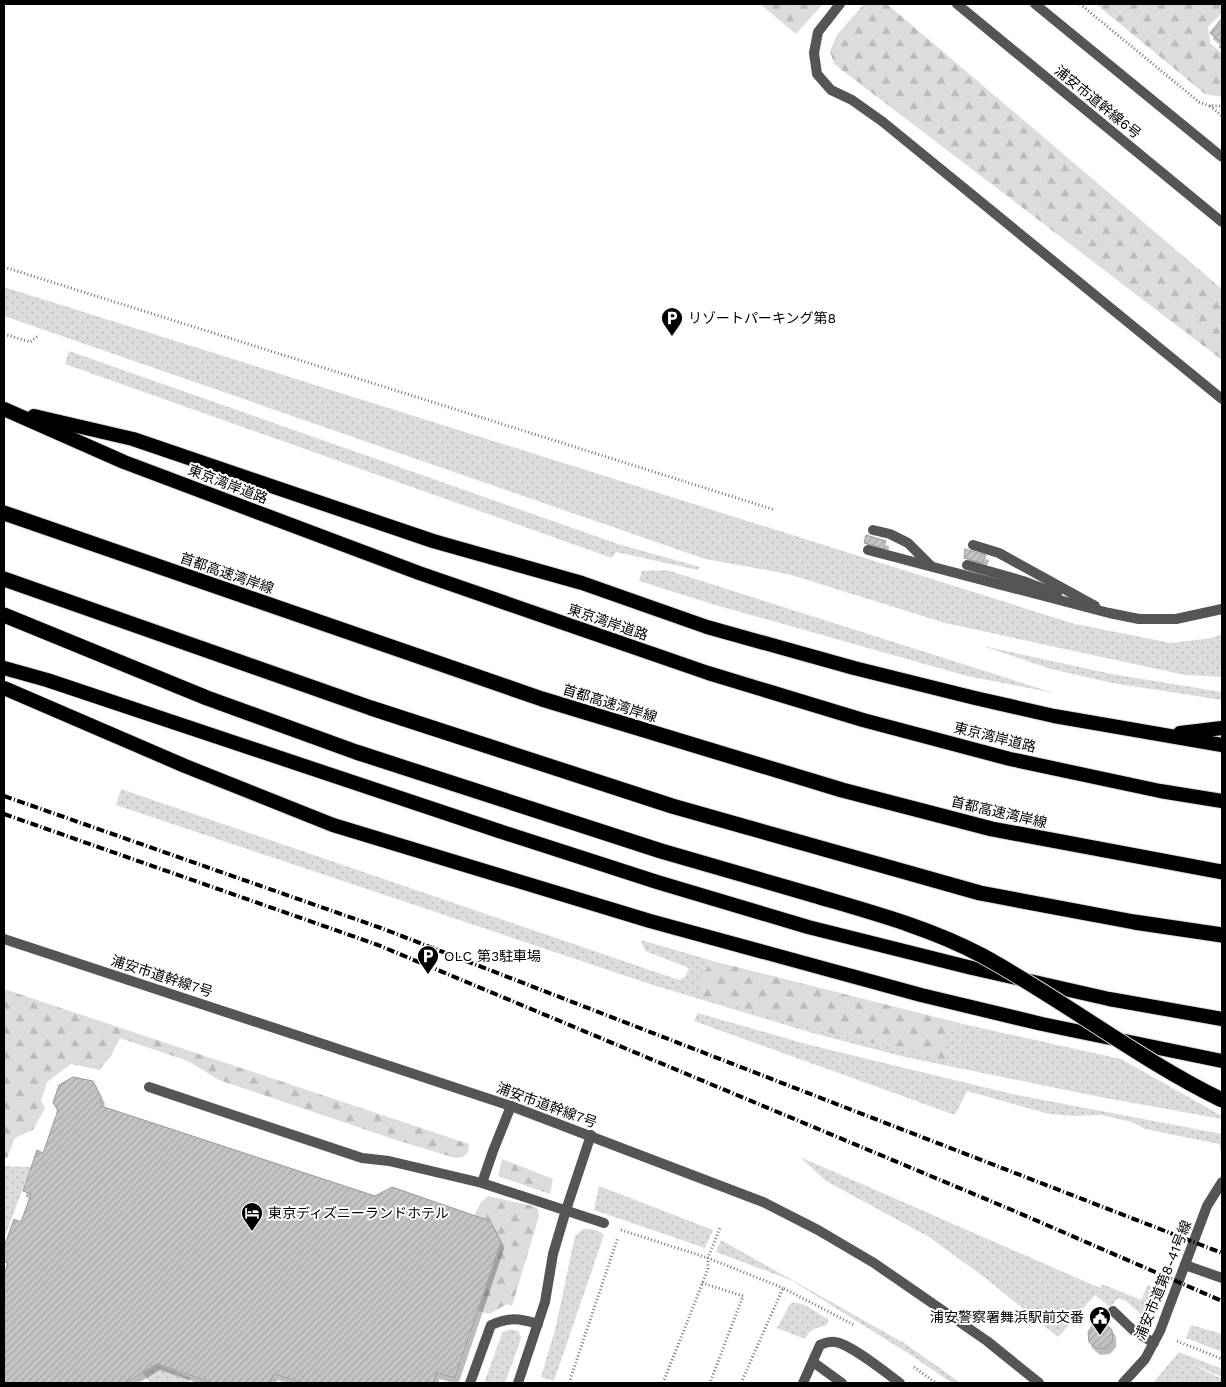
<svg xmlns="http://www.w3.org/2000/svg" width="1226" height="1387" font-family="'Work Sans','Noto Sans JP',sans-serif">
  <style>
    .green { fill: url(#green-dots) }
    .forest { fill: url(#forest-firs) }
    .building { fill: url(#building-hatch); stroke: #999; filter: url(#shadow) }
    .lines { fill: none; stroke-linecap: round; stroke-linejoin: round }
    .trunk-casing { stroke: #dbdbdb; stroke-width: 16 }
    .motorway-casing { stroke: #dbdbdb; stroke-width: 17 }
    .path { stroke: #777; stroke-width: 3; stroke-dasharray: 1 2.5; stroke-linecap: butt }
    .service { stroke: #555; stroke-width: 10 }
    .minor { stroke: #555; stroke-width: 10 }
    .tertiary { stroke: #555; stroke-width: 10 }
    .trunk { stroke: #000; stroke-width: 14 }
    .motorway { stroke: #000; stroke-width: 15 }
    .rail { stroke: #000; stroke-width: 4; stroke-dasharray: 8 2.5 1 2.5; stroke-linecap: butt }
    .motorway-bridge-casing { stroke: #dbdbdb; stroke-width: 17; stroke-linecap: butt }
    .motorway-bridge { stroke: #000; stroke-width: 15 }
    .labels { text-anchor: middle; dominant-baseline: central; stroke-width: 4; stroke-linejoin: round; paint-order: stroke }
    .street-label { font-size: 14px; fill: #000; stroke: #fff }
    .poi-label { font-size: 14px; fill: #000; stroke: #fff; text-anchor: start }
  </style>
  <defs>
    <pattern id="green-dots" width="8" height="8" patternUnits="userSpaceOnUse" patternTransform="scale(1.25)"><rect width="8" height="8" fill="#dcdcdc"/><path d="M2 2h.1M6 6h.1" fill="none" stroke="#bbb" stroke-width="1.8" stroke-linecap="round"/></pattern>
    <pattern id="forest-firs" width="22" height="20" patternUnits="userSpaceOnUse" patternTransform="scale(1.25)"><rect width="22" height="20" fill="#dcdcdc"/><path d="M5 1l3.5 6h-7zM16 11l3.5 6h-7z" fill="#bbb"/></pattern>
    <pattern id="building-hatch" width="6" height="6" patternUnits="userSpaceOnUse" patternTransform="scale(1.25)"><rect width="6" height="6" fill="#c4c4c4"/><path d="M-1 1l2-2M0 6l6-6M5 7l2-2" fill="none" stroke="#a7a7a7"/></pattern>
    <filter id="shadow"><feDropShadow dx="3" dy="5.5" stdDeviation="0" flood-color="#0004"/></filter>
  </defs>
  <rect width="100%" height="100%" fill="#fff"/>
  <g class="green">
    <path d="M4 287 1075 624 1171 643 1211 638 1222 634V677L1185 675 945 623 788 574 705 559 4 316Z"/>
    <path d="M69 351 618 544 700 567 698 570 616 552 612 558 65 364Z"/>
    <path d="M667 570 1054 693 967 676 712 604 639 581 642 571Z"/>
    <path d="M983 646 1112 674 1222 692V700L1112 683 1051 669Z"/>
    <path d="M121 789 679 980 685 977 689 968 645 951 641 940 713 961 702 974 946 1060V1036L963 1024 1121 1059 1222 1116V1119L1100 1097 905 1057 816 1034 656 986 116 805Z"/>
    <path d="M698 1013 806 1044 1012 1094 1222 1134V1156L1219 1144 1145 1129 1132 1122 1102 1115 1075 1116 1049 1114 967 1091 955 1115 694 1021Z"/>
    <path d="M800 1157 1100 1288 1102 1284 1141 1300 1148 1285 1161 1290 1152 1313 1145 1318 1126 1301 1118 1298 1110 1307 1095 1295 1058 1337 984 1277 929 1237 826 1181Z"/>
    <path d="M4 1166 31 1167 4 1239Z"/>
    <path d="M599 1186 713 1230 705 1248 594 1210Z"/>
    <path d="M583 1229C591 1229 598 1229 604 1235L554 1381 541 1377 555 1330 575 1236Z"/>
    <path d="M721 1240 904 1343 961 1383H952L909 1354 791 1280 716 1252Z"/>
    <path d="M794 1302 805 1305 829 1320 826 1326C815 1327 810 1330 805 1339L777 1328 790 1304Z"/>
    <path d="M1191 1325 1222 1334V1352L1186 1338Z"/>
    <path d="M511 1329 518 1331 521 1337 520 1342 505 1383H484L501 1336 503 1332Z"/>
    <path d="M1179 1352 1222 1369V1377L1189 1363 1222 1379V1383H1153Z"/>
    <path d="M157 1364 191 1378 188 1383H150L143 1373Z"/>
  </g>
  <g class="forest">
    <path d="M760 4H823L796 34Z"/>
    <path d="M864 4H887L1222 289V360L834 64 830 51 837 35Z"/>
    <path d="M1096 4H1222V13L1208 27 1210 43 1222 53V97L1205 94Z"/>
    <path d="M713 961 963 1024 946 1036V1060L818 1030 701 996 702 974Z"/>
    <path d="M4 989 469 1144 468 1152 463 1157 455 1158 393 1139 219 1080 188 1061 120 1038 111 1056 99 1070 71 1064 47 1082 41 1101 45 1108 33 1130 15 1138 7 1158 4 1157Z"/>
    <path d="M502 1159 553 1179 550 1194 498 1176Z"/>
    <path d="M488 1196 533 1206 538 1209 539 1216 512 1306 507 1304 489 1314 478 1311 501 1242 490 1221 474 1216 481 1202Z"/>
  </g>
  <g class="building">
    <path d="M1222 18V49L1219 47 1222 43 1210 33Z"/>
    <path d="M866 535 886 541 883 549 864 543Z"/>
    <path d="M965 549 986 555 982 563 964 558Z"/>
    <path d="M73 1077 93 1081 101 1097V1106L375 1196 392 1187 490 1221 501 1242 455 1378 436 1373 434 1383H303L274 1374 270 1383H212L157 1364 125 1383H4V1275L8 1263 4 1262V1247L14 1219 21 1222 31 1194 23 1191 37 1150 43 1153 58 1110 53 1103 59 1085Z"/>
    <path d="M1104 1322 1112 1330 1113 1341 1107 1348 1097 1349 1089 1342 1088 1332 1094 1323Z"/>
  </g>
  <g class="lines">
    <g class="trunk-casing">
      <g id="trunk">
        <path d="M4 409 124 462 419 573 708 673 863 720 1010 759 1160 791 1222 801"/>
        <path d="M34 416 133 439 433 541 582 583 707 627 854 668 975 698 1054 716 1222 745"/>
        <path d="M4 668 47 680 499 831 657 882 808 927 968 967 1109 999 1222 1019"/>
        <path d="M4 688 185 766 333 825 650 921 921 995 1042 1024 1222 1061"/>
        <path d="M1180 733 1222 728"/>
      </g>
    </g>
    <g class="motorway-casing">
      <g id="motorway">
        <path d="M4 513 542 699 842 790 992 829 1222 872"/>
        <path d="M4 579 371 708 672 806 980 893 1134 922 1222 935"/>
        <path d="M4 615 207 698 356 752 661 851 813 895"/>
      </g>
    </g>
    <g class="path">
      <path d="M1080 4 1199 102 1210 106H1222"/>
      <path d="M1210 106 1222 116"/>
      <path d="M4 267 775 510"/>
      <path d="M4 334 30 342 39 335"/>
      <path d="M621 1230 708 1258 783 1288"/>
      <path d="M702 1283 743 1296 710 1383"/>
      <path d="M1177 1341 1222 1359"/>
      <path d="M914 1367 936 1383"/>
      <path d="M569 1383 618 1237"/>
      <path d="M663 1383 708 1269V1258L720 1228"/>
      <path d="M741 1383 783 1288 854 1325"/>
    </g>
    <g class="service">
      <path d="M840 4 818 32 814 53 817 74 831 90 852 100 883 122 1222 399"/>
      <path d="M873 530 890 534 908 543 931 566"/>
      <path d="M973 545 999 553 1095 606"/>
      <path d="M868 550 1109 613 1139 619H1176L1222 609"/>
      <path d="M967 565 1023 581 1057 594"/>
      <path d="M149 1087 362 1158 389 1161 482 1183 493 1151 511 1106"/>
      <path d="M482 1183 604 1223"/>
      <path d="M1185 1265 1222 1278"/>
      <path d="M1113 1311 1134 1331 1154 1343"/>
      <path d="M813 1362 842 1383"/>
      <path d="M470 1383 491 1325C509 1317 519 1318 538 1324"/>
      <path d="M518 1383 545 1302 553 1254 566 1210 591 1135"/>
      <path d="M803 1383 820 1345C825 1343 829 1341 835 1342 851 1344 886 1373 900 1383"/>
    </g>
    <path class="minor" d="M1123 1383 1145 1359 1160 1331 1207 1206 1222 1182"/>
    <g class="tertiary">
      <path d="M957 4 1222 222"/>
      <path d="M1035 4 1222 157"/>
      <path d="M4 939 511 1106 763 1202 818 1230 874 1263 987 1341 1039 1383"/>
    </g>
    <use href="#trunk" class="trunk"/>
    <use href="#motorway" class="motorway"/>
    <g class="rail">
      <path d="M4 796 381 928 1222 1253"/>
      <path d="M4 814 378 945 1012 1210 1222 1301"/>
    </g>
    <g class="motorway-bridge-casing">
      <path id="motorway-bridge" d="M813 895C870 912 928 927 981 955 1064 1000 1138 1059 1222 1100"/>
    </g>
    <use href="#motorway-bridge" class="motorway-bridge"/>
  </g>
  <defs>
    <g id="parking-pin" transform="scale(1.125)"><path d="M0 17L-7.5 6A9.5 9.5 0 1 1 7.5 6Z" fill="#000" stroke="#fff"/><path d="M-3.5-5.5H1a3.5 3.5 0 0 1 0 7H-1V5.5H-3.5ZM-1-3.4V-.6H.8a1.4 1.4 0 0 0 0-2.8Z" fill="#fff"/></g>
    <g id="hotel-pin" transform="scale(1.125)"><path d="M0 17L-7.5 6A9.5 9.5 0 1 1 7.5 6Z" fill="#000" stroke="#fff"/><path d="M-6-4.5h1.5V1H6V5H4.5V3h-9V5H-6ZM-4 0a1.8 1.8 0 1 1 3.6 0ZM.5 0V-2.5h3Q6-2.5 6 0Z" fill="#fff"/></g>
    <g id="civic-pin" transform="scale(1.125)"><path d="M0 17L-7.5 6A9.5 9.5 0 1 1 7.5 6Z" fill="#000" stroke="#fff"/><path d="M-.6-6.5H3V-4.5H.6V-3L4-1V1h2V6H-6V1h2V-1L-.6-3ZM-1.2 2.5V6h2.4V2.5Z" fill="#fff"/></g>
  </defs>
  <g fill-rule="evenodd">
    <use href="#parking-pin" x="672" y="318"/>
    <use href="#parking-pin" x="428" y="956"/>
    <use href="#hotel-pin" x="252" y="1213"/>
    <use href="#civic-pin" x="1100" y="1317"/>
  </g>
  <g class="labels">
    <g class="street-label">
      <text transform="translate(1098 102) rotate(39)">浦安市道幹線6号</text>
      <text transform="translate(228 484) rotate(21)">東京湾岸道路</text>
      <text transform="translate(227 573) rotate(19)">首都高速湾岸線</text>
      <text transform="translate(608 622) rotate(19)">東京湾岸道路</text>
      <text transform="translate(610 703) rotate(17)">首都高速湾岸線</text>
      <text transform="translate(995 737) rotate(14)">東京湾岸道路</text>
      <text transform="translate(999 812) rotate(13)">首都高速湾岸線</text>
      <text transform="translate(162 976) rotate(18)">浦安市道幹線7号</text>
      <text transform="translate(547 1105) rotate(20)">浦安市道幹線7号</text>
      <text transform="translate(1163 1280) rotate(-68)">浦安市道第8-41号線</text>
    </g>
    <g class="poi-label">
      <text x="688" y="318">リゾートパーキング第8</text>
      <text x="444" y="956">OLC 第3駐車場</text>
      <text x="268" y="1213">東京ディズニーランドホテル</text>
      <text x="1084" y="1317" text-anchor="end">浦安警察署舞浜駅前交番</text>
    </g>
  </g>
  <rect width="1226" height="1387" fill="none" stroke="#000000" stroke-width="10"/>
</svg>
